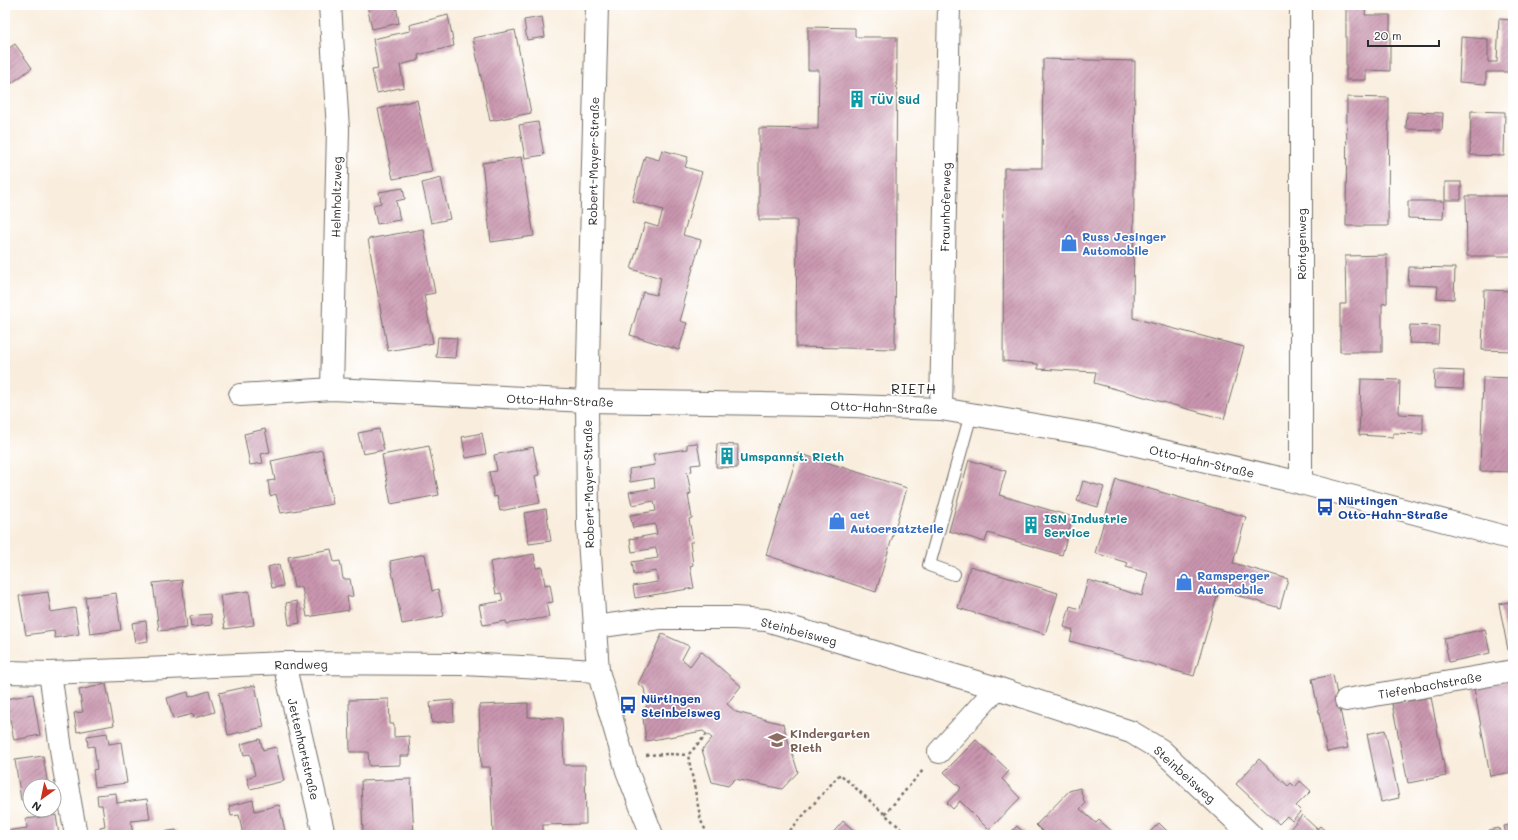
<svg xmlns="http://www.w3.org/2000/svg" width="1518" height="840" font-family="Mali,sans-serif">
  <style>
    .building { fill: url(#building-hatch) }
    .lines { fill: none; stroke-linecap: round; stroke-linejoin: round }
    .service-casing { stroke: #736f6a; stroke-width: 14 }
    .minor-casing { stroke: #736f6a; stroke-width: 24 }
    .path { stroke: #736f6a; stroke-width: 2.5; stroke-dasharray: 3 3; stroke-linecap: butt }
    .service { stroke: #fff; stroke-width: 12 }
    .minor { stroke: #fff; stroke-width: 22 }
    .labels { text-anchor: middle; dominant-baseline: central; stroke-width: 3.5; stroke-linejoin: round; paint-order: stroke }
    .culture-label { font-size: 12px; font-weight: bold; fill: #0d838f; stroke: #fff; text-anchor: start }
    .street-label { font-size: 12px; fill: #2b2b2b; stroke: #fff }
    .shop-label { font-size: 12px; font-weight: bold; fill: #366cbe; stroke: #fff; text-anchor: start }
    .transit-label { font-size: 12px; font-weight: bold; fill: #164399; stroke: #fff; text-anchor: start }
    .education-label { font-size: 12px; font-weight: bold; fill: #785e54; stroke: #fff; text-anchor: start }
    .quarter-label { font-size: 14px; letter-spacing: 1px; fill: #2b2b2b; stroke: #fff }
  </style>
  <defs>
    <pattern id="building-hatch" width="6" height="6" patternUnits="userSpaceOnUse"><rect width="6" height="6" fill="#c995ae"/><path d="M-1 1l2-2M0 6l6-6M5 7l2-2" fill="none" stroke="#a37a8e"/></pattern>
  </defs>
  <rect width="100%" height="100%" fill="#fff"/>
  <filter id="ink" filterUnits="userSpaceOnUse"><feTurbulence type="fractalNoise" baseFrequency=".025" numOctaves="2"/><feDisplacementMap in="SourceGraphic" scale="8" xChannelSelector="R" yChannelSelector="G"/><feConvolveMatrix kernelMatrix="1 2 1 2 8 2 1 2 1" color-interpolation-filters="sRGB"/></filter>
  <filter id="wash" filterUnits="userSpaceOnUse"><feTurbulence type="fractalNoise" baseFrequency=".012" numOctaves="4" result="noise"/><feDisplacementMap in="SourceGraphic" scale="16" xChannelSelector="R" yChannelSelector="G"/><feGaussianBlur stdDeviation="0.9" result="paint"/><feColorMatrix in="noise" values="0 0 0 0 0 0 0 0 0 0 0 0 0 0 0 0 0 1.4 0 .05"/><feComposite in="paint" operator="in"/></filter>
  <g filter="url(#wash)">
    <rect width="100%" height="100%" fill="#f9eede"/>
    <g id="blocks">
      <g class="building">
        <path d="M367 5H396L399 23 372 29Z"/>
        <path d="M1346 5H1366L1365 15H1390V71L1366 70V80H1346Z"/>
        <path d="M448 15 454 46 418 55 419 60 400 65 404 87 377 93 372 70 378 69 373 39 410 31 409 25Z"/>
        <path d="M542 17 545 37 527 40 524 20Z"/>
        <path d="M1499 19 1513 20V65H1509V72H1486V84L1459 82 1461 37 1488 39V62H1497Z"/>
        <path d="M808 27 855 28V37H897L895 349 796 347 797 220H759V128L818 129 819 70H808Z"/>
        <path d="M515 30 531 113 490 121 473 38Z"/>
        <path d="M15 44 32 68 5 88V51Z"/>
        <path d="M1043 59 1135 61 1133 318 1244 347 1224 419 1094 383 1096 372 1038 369V364L1003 361 1004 168H1042Z"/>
        <path d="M1347 97 1389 98 1388 226H1346Z"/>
        <path d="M417 100 432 172 393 179 378 109Z"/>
        <path d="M1471 111 1505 112 1504 156 1470 155Z"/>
        <path d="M1407 112 1443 113 1442 130 1406 129Z"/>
        <path d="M538 122 544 155 525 158 519 125Z"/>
        <path d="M662 150 688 157 685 167 702 172 683 235 701 240 683 303 685 304 680 321 687 323 679 350 630 335 643 292 656 295 661 278 631 269 645 223 658 227 663 210 632 201 645 156 659 160Z"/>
        <path d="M521 157 534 236 491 242 482 163Z"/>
        <path d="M441 178 450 219 431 223 422 183Z"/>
        <rect x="1445" y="182" width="16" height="18"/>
        <path d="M403 188 405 199 396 201 400 220 377 224 373 205 381 203 379 192Z"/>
        <path d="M1466 196H1513V256H1467Z"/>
        <path d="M1408 201H1444L1443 219 1408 218Z"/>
        <path d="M423 229 435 293 424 295 433 343 388 351 368 239Z"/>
        <path d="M1387 255V303L1382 304V352H1340V304H1346L1345 256Z"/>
        <path d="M1409 267 1455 268 1454 299 1437 298 1438 286 1408 285Z"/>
        <path d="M1484 290 1513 291V351L1482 350Z"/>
        <path d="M1410 325 1439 326 1438 344 1409 343Z"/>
        <path d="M438 337 457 338 455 358 436 357Z"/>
        <path d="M1435 370 1464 371 1463 389 1434 388Z"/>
        <path d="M1483 377 1513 378V472L1480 471Z"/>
        <path d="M1361 379 1400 380 1399 414 1423 415V434L1393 433V437L1359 435Z"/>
        <path d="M265 429 270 452 261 454 263 463 250 465 244 434Z"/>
        <path d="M379 429 384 450 363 454 358 433Z"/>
        <path d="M482 433 486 454 466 458 462 437Z"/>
        <path d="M697 443 701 464 691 465 692 471 687 472 691 494 688 495 692 518 689 519 693 542H690L693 565 690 566 694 588 635 598 633 586 658 582 656 571 634 575 632 562 658 558 656 548 632 552 630 539 657 534 655 524 633 528 630 515 656 511 654 501 632 505 629 492 655 488 654 478 630 482 629 469 655 465 653 454 687 449V444Z"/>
        <path d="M717 444 738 445 737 468 716 467Z"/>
        <path d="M429 446 439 495 391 504 382 455Z"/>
        <path d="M533 447 539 475 535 476 540 503 500 511 497 496 494 497 489 472 497 471 494 455Z"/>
        <path d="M322 450 333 504 281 513 276 494 270 496 268 481 275 480 271 461Z"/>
        <path d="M798 453 907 488 876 592 766 555Z"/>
        <path d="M969 460 1006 471 999 495 1073 517 1062 555 988 533 985 542 949 531Z"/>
        <path d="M1116 479 1246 517 1233 563 1288 579 1280 608 1219 590 1194 676 1070 641 1073 630 1064 627 1070 606 1080 609 1088 580 1142 596 1148 573 1126 567 1128 563 1095 553Z"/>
        <path d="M1083 481 1104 487 1098 507 1077 501Z"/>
        <path d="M546 509 551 541 529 544 524 513Z"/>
        <path d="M331 549 334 562 340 561 343 579H350L353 596 347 597 349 610 307 617 302 587 294 588 288 557Z"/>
        <path d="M425 554 432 591 438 589 444 616 402 624 390 561Z"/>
        <path d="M534 554 536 568 542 567 545 585 550 584 553 602 546 603 549 617 507 624 506 621 483 625 479 605 503 601 501 593 496 594 490 562Z"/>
        <path d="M279 564 283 586 272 588 268 567Z"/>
        <path d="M970 566 1058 593 1045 634 958 608Z"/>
        <path d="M182 580 187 628 159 631 153 583Z"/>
        <path d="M249 591 254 625 225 629 220 595Z"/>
        <path d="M48 592 51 612 75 608 79 634 55 638 54 631 26 635 19 596Z"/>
        <path d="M116 593 121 630 90 634 85 597Z"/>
        <path d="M297 601 300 623 289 625 286 603Z"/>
        <path d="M1513 601V649L1508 650 1499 604Z"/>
        <path d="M211 614 212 625 191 627 190 616Z"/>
        <path d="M146 621 148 641 135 643 132 623Z"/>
        <path d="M1485 629 1490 653 1449 662 1444 638Z"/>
        <path d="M662 634 689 646 682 659 690 666 701 651 741 686 727 704 736 712 783 724 798 772 782 789 735 779 728 786 712 782 702 750 712 738 703 731 646 741 642 710 647 706 644 688 638 684Z"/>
        <path d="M1333 675 1348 748 1327 752 1312 679Z"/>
        <path d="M1512 680 1513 772 1490 776 1474 688Z"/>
        <path d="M106 684 114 725 77 732 74 713 83 712 79 690Z"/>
        <path d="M255 685 264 727 228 735 219 693Z"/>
        <path d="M209 691 215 712 194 718 193 714 173 719 167 698 188 692 189 697Z"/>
        <path d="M33 694 40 735 14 740 6 699Z"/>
        <path d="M1431 697 1446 776 1408 783 1392 704Z"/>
        <path d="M389 699 390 724H394V737L409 736 410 756H400V765L369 766 368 752H350L349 700Z"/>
        <path d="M453 700 454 721 432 723 430 702Z"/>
        <path d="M528 703V717L562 718 564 765H585L586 824 543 825V835H493L490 767H481L479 705Z"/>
        <path d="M1385 730 1399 798 1381 802 1367 734Z"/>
        <path d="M107 733 109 744 121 742 127 783 95 787 93 770 97 769 94 746 88 747 87 736Z"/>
        <path d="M260 739 263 750 276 747 284 781 250 789 247 778 255 775 250 754 244 755 241 744Z"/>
        <path d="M976 740 1009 771 1002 779 1020 798 989 830 960 801 953 809 947 803 961 788 944 772Z"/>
        <path d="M43 756 48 786H30V799L21 800 15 760Z"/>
        <path d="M1259 759 1288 786 1291 783 1295 787 1300 781 1311 791 1296 806 1301 811 1292 821 1287 816 1279 824 1236 784Z"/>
        <path d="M411 779 414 835H363L361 781Z"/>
        <path d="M1080 788 1085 804 1080 809 1096 823 1099 820 1114 833 1113 835H1046L1036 825 1069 791Z"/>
        <path d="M116 793 117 803 147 799 150 819 131 821 133 835H101L100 827 105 826 102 805H98L97 795Z"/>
        <path d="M253 800 255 811 279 805 286 835H243L239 815 231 816 229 806Z"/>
        <path d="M56 815 59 835H5V831L27 828 26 819Z"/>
        <path d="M1302 815 1317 829 1320 826 1330 835H1292L1288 831Z"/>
        <path d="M843 821 859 835H831Z"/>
        <path d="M1159 823 1171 835H1149L1148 834Z"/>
        <path d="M1513 824V835H1506L1504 826Z"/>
        <path d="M1017 826 1026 835H1008Z"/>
        <path d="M1499 828 1501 835H1491L1489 830Z"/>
        <path d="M176 830 177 835H153V833Z"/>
      </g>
    </g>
  </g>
  <g filter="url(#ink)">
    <use href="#blocks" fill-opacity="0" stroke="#736f6a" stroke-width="1"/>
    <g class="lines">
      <g class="service-casing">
        <path id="service" d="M954 574 929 565 971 414"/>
      </g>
      <g class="minor-casing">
        <g id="minor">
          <path d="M330 5 338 129 332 389"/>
          <path d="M597 5 587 401 588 525 598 671 627 771 652 835"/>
          <path d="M240 395 332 389 587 401 821 405 941 409 1094 435 1301 483 1513 539"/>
          <path d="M941 409 949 5"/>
          <path d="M1301 483V5"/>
          <path d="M595 627 660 618H734L766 620 997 688 1131 732 1161 750 1251 835"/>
          <path d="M284 663 324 835"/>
          <path d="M5 672 50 673 284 663 464 664 598 671"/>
          <path d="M50 673 63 763 76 835"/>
          <path d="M1346 700 1513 671"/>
          <path d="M939 752 997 688"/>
        </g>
      </g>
      <g class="path">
        <path d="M707 734 688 755 701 821 708 835"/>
        <path d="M646 755 669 754 688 755"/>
        <path d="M885 814 924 769"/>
        <path d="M786 835 840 774 908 835"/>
      </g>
      <use href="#service" class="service"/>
      <use href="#minor" class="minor"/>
    </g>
  </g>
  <defs>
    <g id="building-bare" transform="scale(1.38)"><path d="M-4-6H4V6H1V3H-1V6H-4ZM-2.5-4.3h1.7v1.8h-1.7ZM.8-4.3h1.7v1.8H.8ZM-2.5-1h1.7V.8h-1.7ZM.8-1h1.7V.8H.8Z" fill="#0f9aa8" stroke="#fff" stroke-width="2.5" paint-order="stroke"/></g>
    <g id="shop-bare" transform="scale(1.38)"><path d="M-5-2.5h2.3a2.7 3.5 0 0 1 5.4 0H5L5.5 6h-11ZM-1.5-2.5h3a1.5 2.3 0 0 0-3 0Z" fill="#3f7fe0" stroke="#fff" stroke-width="2.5" paint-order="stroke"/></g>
    <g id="bus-bare" transform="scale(1.38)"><path d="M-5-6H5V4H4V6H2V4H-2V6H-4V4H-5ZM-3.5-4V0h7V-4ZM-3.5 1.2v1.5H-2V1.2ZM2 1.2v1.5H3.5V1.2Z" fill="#1a4fb4" stroke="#fff" stroke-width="2.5" paint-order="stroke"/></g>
    <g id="school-bare" transform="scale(1.38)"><path d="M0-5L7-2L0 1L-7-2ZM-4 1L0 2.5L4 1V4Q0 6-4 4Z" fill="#8d6e63" stroke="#fff" stroke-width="2.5" paint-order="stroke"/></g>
  </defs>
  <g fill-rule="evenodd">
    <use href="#building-bare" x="857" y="99"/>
    <use href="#shop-bare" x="1069" y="243"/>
    <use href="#building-bare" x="727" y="456"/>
    <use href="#bus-bare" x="1325" y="507"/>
    <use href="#shop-bare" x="837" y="521"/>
    <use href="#building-bare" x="1031" y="525"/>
    <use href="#shop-bare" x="1184" y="582"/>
    <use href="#bus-bare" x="628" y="705"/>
    <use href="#school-bare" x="777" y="740"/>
  </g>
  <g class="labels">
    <g class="culture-label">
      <text x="870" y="99">TÜV Süd</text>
      <text x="740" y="456">Umspannst. Rieth</text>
      <text x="1044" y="518">ISN Industrie<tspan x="1044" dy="14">Service</tspan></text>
    </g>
    <g class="street-label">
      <text transform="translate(593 161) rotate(-89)">Robert-Mayer-Straße</text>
      <text transform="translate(336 197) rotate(-89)">Helmholtzweg</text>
      <text transform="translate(945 207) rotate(-89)">Fraunhoferweg</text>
      <text transform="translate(1301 244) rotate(-90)">Röntgenweg</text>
      <text transform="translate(560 400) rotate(2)">Otto-Hahn-Straße</text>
      <text transform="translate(884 407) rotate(2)">Otto-Hahn-Straße</text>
      <text transform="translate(1202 461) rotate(13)">Otto-Hahn-Straße</text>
      <text transform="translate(588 484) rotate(-91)">Robert-Mayer-Straße</text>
      <text transform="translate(799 631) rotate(15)">Steinbeisweg</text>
      <text transform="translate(301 664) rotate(-1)">Randweg</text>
      <text transform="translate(1430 685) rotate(-10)">Tiefenbachstraße</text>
      <text transform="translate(304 749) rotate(77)">Jettenhartstraße</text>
      <text transform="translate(1185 774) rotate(42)">Steinbeisweg</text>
    </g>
    <g class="shop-label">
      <text x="1082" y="236">Russ Jesinger<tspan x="1082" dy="14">Automobile</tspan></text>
      <text x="850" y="514">aet<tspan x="850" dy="14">Autoersatzteile</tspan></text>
      <text x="1197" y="575">Ramsperger<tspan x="1197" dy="14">Automobile</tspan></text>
    </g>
    <g class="transit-label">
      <text x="1338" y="500">Nürtingen<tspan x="1338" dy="14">Otto-Hahn-Straße</tspan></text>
      <text x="641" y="698">Nürtingen<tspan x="641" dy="14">Steinbeisweg</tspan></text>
    </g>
    <g class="education-label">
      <text x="790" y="733">Kindergarten<tspan x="790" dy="14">Rieth</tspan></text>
    </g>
    <g class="quarter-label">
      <text x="914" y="388">RIETH</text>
    </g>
  </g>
  <rect width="1518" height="840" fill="none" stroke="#fff" stroke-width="20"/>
  <g transform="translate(42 798) rotate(213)"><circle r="19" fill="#ffffff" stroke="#aaaaaa"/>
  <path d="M0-3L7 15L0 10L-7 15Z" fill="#c8321e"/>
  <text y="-6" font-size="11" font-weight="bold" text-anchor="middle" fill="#2b2b2b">N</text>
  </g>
  <path d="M1368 40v6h71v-6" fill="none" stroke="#2b2b2b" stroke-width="2"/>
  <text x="1374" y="40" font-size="12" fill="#2b2b2b" stroke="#ffffff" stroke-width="3" paint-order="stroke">20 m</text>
</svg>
